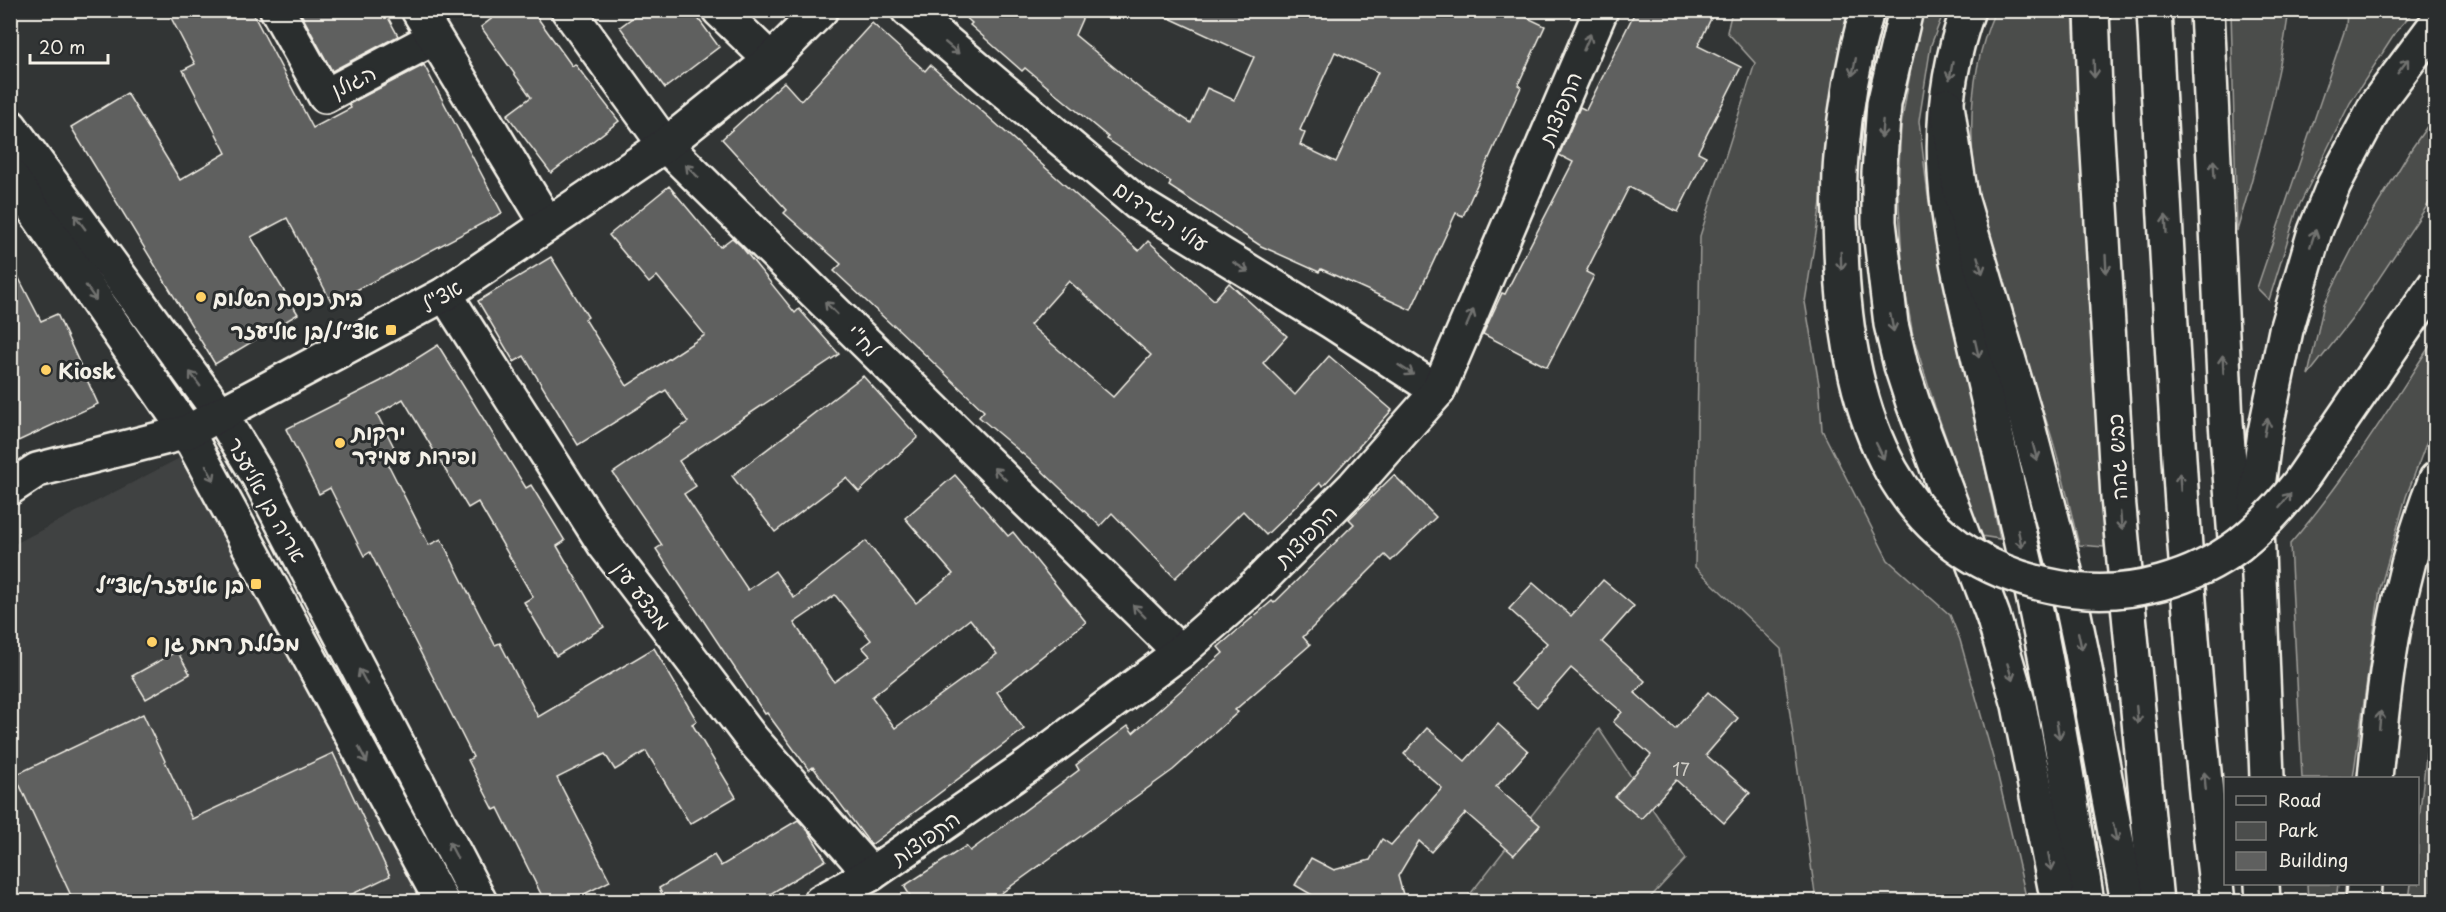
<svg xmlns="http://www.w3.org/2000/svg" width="2446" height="912" font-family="'Playpen Sans','Playpen Sans Hebrew',sans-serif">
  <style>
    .built { fill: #404242 }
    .green { fill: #4b4d4c; stroke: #a09f9a; stroke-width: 1.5 }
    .building { fill: #5f605f; stroke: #f4f1e8; stroke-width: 1.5; fill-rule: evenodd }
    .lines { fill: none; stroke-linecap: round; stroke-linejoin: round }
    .minor-casing { stroke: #f4f1e8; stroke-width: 38 }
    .major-casing { stroke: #f4f1e8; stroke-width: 38 }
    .highway-casing { stroke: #f4f1e8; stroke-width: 38 }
    .minor { stroke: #2a2d2e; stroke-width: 33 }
    .major { stroke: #2a2d2e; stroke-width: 33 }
    .highway { stroke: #2a2d2e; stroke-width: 33 }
    .highway-bridge-casing { stroke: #f4f1e8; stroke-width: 38; stroke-linecap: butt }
    .highway-bridge { stroke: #2a2d2e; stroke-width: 33 }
    .oneway { stroke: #71726f }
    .poi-dot { fill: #ffd166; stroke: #2a2d2e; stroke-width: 2 }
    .labels { text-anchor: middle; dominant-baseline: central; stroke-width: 6; stroke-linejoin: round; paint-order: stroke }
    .number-label { font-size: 18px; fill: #cfcdc6 }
    .street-label { font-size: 21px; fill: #f4f1e8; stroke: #2a2d2e }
    .poi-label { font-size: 21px; font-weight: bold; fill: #f4f1e8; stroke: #2a2d2e; text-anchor: start }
  </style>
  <rect width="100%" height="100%" fill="#323535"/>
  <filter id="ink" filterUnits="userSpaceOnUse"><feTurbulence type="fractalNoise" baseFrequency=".0167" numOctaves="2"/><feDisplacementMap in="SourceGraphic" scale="12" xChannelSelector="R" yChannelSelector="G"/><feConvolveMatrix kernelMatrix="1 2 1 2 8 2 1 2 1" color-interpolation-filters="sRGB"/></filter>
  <g filter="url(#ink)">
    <path class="built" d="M197 449 427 901 11 902V546Z"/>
    <g class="green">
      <path d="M1732 11H1860L1830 108 1821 202 1805 302 1819 384 1822 430 1888 560 1950 615 1960 640 1997 772 2027 901H1816L1781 649 1695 567 1700 236 1755 63 1727 32Z"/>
      <path d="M1924 11H1944L1931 45 1919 121 1928 196 2000 539 1981 536 1935 407 1913 336 1903 278 1898 188 1901 126 1918 27Z"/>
      <path d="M1995 11H2073L2104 547 2079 545C2069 505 2061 464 2048 426 2004 295 1935 147 1995 11Z"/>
      <path d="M2231 11H2289C2278 88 2259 156 2237 231Z"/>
      <path d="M2347 11H2414L2398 29 2350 103 2297 210 2269 300 2257 288 2346 26Z"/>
      <path d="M2435 115V194L2352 319 2308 375 2324 304 2362 230 2412 148Z"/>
      <path d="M2435 338V420L2406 497 2380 589 2353 778H2302L2290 544C2345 481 2389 408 2435 338Z"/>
      <path d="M2435 675V901H2409L2411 884H2418V829Z"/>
      <path d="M1599 729 1686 859 1647 901 1464 902Z"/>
      <path d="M2307 884H2338L2336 901H2308Z"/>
    </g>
    <g class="building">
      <path d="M167 10H251L313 128 351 108 349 104 424 65 502 213 332 303 287 218 251 237 298 314 215 364 71 127 127 93 180 180 226 153 183 70 195 64Z"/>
      <path d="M299 10H384L398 36 332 71Z"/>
      <path d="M503 10H532L572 66 575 64 619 121 551 173 507 115 531 97 481 27Z"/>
      <path d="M643 10H692L719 47 665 88 620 27Z"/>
      <path d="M958 10H1086L1075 35 1144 92 1191 123 1207 88 1234 100 1254 57 1152 10H1511L1545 26 1518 85 1521 87 1463 216 1456 213 1411 310 1321 269 1319 272 1261 246 1169 186 1171 182 1107 139 1108 137 1025 68 1022 71 970 25 972 23ZM1335 52 1378 72 1336 162 1300 145 1305 133 1300 130Z"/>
      <path d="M1636 10H1715L1698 46 1741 67 1698 152 1706 156 1678 212 1629 187 1586 272 1594 276 1547 367 1483 334 1502 293 1505 294 1573 162 1559 155 1580 107 1586 110Z"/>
      <path d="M872 23 925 71 930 65 1139 251 1148 241 1214 300 1229 283 1287 336 1263 363 1295 395 1329 356 1392 410 1323 486 1320 483 1266 535 1243 511 1175 578 1112 513 1100 526 1037 466 979 417 984 411 894 325 893 326 834 271 841 264 784 213 787 210 722 139 784 82 801 101ZM1069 281 1151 355 1113 397 1030 325Z"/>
      <path d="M669 186 720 247 732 238 741 246 795 313 799 309 839 354 679 461 696 486 684 494 748 590 775 571 794 598 866 541 916 603 953 574 905 518 955 475 1008 536 1013 532 1086 622 997 692 1024 729 871 845 813 767 809 770 767 713 765 714 656 549 662 545 613 473 688 422 666 390 578 445 524 356 514 362 478 301 551 257 588 317 585 319 627 386 705 335 657 276 649 283 609 235ZM835 595 871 640 862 647 870 656 834 682 794 623ZM970 619 997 654 895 728 872 697Z"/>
      <path d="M10 261 41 321 57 314 98 404 16 442 10 430Z"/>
      <path d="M438 345 526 488 531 485 565 541 557 546 604 627 556 656 524 602 533 597 478 502 468 508 403 399 377 414 396 451 386 460 429 545 441 539 495 645 500 643 538 717 654 648 697 721 692 724 736 797 690 824 646 751 615 770 605 754 557 778 610 881 569 902H545L498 808 494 810 468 760 473 757 370 552 364 556 330 488 319 494 286 429 381 381Z"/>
      <path d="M863 376 918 437 859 492 846 478 775 532 732 476Z"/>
      <path d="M1394 475 1436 517 1391 561 1385 555 1303 637 1310 645 1235 710 1238 712 1173 770 989 902H914L904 886 966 846 970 851 1079 770 1076 765 1128 726 1133 733 1223 653 1218 647 1272 601 1274 603 1354 524 1349 519Z"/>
      <path d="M1603 580 1634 606 1602 642 1645 681 1635 693 1675 729 1708 692 1738 718 1706 755 1750 793 1724 823 1676 780 1641 819 1615 797 1651 755 1613 722 1622 712 1571 668 1537 707 1511 684 1547 643 1509 609 1533 583 1571 616Z"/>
      <path d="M177 651 190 674 146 699 132 676Z"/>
      <path d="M143 714 192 819 333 753 390 876 336 902H74L15 775Z"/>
      <path d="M1498 724 1528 751 1496 787 1540 825 1514 855 1466 813 1431 852 1419 841 1398 876 1405 902H1324L1295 885 1311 858 1334 870 1370 860 1382 839 1391 845 1442 788 1404 754 1427 728 1465 761Z"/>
      <path d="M798 820 809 832 826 860 757 902H666L659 888 714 855 721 866Z"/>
    </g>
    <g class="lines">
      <g class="minor-casing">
        <g id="minor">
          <path d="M277 10 325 96 434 38"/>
          <path d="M418 10 547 223"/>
          <path d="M568 10 665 145 1180 652"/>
          <path d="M719 10 771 60"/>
          <path d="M908 10 1137 203 1332 322 1438 391"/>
          <path d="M10 126 221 415 258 476 480 902"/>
          <path d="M10 175 187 432 442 902"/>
          <path d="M445 294 604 544 752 739 871 874"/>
          <path d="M10 488 37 470 187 432 445 294 665 145 771 60 821 10"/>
          <path d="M820 902 871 874 1029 765 1180 652 1256 585 1354 486 1438 391 1601 10"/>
        </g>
      </g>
      <g class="major-casing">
        <g id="major">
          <path d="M1968 10C1922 139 1952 242 1981 369 1998 440 2014 511 2030 582 2053 688 2070 795 2087 902"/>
          <path d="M2375 778C2385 673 2396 579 2436 479"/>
          <path d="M2363 902 2364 884"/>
        </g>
      </g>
      <g class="highway-casing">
        <g id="highway">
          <path d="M1906 10 1884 104 1879 173V222L1891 324 1901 366 1913 403 1993 616 2019 705 2058 902"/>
          <path d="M2092 10 2096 119 2118 497 2156 902"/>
          <path d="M2154 10C2170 308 2183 606 2218 902"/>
          <path d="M2207 10 2226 422 2236 551"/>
          <path d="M1947 105 1961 197 2027 422 2062 557 2082 653 2128 902"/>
          <path d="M2267 778 2256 502 2265 432 2286 330 2315 231 2334 184 2377 103 2436 24"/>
          <path d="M2262 884 2263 902"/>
        </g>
      </g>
      <use href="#minor" class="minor"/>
      <use href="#major" class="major"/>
      <use href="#highway" class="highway"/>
      <g class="highway-bridge-casing">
        <path id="highway-bridge" d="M1867 10C1854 58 1845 108 1841 157 1838 188 1840 219 1841 249 1846 409 1892 566 2075 590 2131 597 2194 579 2239 545 2262 527 2281 506 2299 483L2436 283"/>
      </g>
      <use href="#highway-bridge" class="highway-bridge"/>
    </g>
    <defs><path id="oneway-shaft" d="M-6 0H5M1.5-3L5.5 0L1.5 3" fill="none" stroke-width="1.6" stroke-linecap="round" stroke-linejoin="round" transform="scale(1.5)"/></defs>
    <g class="oneway">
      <use href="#oneway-shaft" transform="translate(1587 42) rotate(-67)"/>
      <use href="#oneway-shaft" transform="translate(952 48) rotate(40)"/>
      <use href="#oneway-shaft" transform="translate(2403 66) rotate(-53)"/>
      <use href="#oneway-shaft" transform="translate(1854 67) rotate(102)"/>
      <use href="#oneway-shaft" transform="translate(2094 69) rotate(88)"/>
      <use href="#oneway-shaft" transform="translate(1951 71) rotate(100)"/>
      <use href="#oneway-shaft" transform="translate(1882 129) rotate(94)"/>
      <use href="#oneway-shaft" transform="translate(2214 169) rotate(-93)"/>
      <use href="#oneway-shaft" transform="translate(692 171) rotate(-135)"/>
      <use href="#oneway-shaft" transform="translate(80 222) rotate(-126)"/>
      <use href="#oneway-shaft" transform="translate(2166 224) rotate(-93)"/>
      <use href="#oneway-shaft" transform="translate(2313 238) rotate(-72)"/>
      <use href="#oneway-shaft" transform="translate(1841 261) rotate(88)"/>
      <use href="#oneway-shaft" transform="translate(2106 264) rotate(87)"/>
      <use href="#oneway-shaft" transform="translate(1980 265) rotate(73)"/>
      <use href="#oneway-shaft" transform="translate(1241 267) rotate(31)"/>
      <use href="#oneway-shaft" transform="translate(91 293) rotate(55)"/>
      <use href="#oneway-shaft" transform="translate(831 308) rotate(-135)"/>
      <use href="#oneway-shaft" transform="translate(1470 318) rotate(-67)"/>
      <use href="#oneway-shaft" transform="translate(1892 323) rotate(79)"/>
      <use href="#oneway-shaft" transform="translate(1977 349) rotate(77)"/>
      <use href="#oneway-shaft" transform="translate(2223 364) rotate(-93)"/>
      <use href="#oneway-shaft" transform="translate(1406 370) rotate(33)"/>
      <use href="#oneway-shaft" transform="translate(195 379) rotate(-126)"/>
      <use href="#oneway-shaft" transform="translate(2266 427) rotate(-79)"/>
      <use href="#oneway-shaft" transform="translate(1880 451) rotate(64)"/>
      <use href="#oneway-shaft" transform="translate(2035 452) rotate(75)"/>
      <use href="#oneway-shaft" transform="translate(210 473) rotate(62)"/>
      <use href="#oneway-shaft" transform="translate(1000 474) rotate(-135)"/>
      <use href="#oneway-shaft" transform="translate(2180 482) rotate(-94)"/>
      <use href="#oneway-shaft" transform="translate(2285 500) rotate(-51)"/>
      <use href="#oneway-shaft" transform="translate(2121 521) rotate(85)"/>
      <use href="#oneway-shaft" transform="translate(2020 539) rotate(77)"/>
      <use href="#oneway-shaft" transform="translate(1139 611) rotate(-135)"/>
      <use href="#oneway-shaft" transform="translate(2080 641) rotate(78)"/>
      <use href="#oneway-shaft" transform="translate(2010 672) rotate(73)"/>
      <use href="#oneway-shaft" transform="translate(363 677) rotate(-118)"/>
      <use href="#oneway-shaft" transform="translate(2137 715) rotate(85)"/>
      <use href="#oneway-shaft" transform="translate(2380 720) rotate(-85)"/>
      <use href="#oneway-shaft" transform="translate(2058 730) rotate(80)"/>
      <use href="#oneway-shaft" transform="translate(363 755) rotate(62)"/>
      <use href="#oneway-shaft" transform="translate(2205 781) rotate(-95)"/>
      <use href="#oneway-shaft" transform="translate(2115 833) rotate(79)"/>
      <use href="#oneway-shaft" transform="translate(453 850) rotate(-118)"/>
      <use href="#oneway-shaft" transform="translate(2050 862) rotate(79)"/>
    </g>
  </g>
  <g class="poi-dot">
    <circle cx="201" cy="297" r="6"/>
    <rect x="385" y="324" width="12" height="12" rx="3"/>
    <circle cx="46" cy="370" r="6"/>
    <circle cx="340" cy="443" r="6"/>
    <rect x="250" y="578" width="12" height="12" rx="3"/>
    <circle cx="152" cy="642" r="6"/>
  </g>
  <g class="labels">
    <g class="number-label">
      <text x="1681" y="768">17</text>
    </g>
    <g class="street-label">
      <text transform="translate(353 80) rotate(-25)">הגולן</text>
      <text transform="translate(1559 108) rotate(-67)">התפוצות</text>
      <text transform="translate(1162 215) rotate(34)">עולי הגרדום</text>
      <text transform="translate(441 295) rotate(-31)">אצ"ל</text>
      <text transform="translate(864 340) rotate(45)">לח"י</text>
      <text transform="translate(2116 457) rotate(-93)">כביש גהה</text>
      <text transform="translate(268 499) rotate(61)">אריה בן אליעזר</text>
      <text transform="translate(1305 535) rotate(-45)">התפוצות</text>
      <text transform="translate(643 595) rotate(53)">מבצע עין</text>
      <text transform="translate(925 837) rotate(-35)">התפוצות</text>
    </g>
    <g class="poi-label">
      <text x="213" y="297">בית כנסת השלום</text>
      <text x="379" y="330" text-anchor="end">אצ״ל/בן אליעזר</text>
      <text x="58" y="370">Kiosk</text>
      <text x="352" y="431">ירקות<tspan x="352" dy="24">ופירות עמידר</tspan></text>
      <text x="244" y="584" text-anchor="end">בן אליעזר/אצ״ל</text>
      <text x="164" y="642">מכללת רמת גן</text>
    </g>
  </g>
  <rect width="2446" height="912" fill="none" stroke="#2a2d2e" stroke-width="36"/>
  <rect x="18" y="18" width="2410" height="876" fill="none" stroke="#f4f1e8" stroke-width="2" filter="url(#ink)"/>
  <rect x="2224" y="777" width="195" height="108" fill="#2a2d2e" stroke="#7b7b78" stroke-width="1.5"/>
  <rect x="2236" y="796" width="30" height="9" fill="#2a2d2e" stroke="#7b7b78" stroke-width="1.5"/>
  <text x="2278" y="807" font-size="18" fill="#f4f1e8">Road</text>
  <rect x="2236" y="822" width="30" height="18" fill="#4b4d4c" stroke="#7b7b78" stroke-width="1.5"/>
  <text x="2278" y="837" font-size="18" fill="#f4f1e8">Park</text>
  <rect x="2236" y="852" width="30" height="18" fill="#5f605f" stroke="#7b7b78" stroke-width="1.5"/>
  <text x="2278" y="867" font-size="18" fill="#f4f1e8">Building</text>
  <path d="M30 54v9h78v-9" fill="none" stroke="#f4f1e8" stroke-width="3"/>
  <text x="39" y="54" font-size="18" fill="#f4f1e8" stroke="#2a2d2e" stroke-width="4.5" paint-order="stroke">20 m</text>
</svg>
